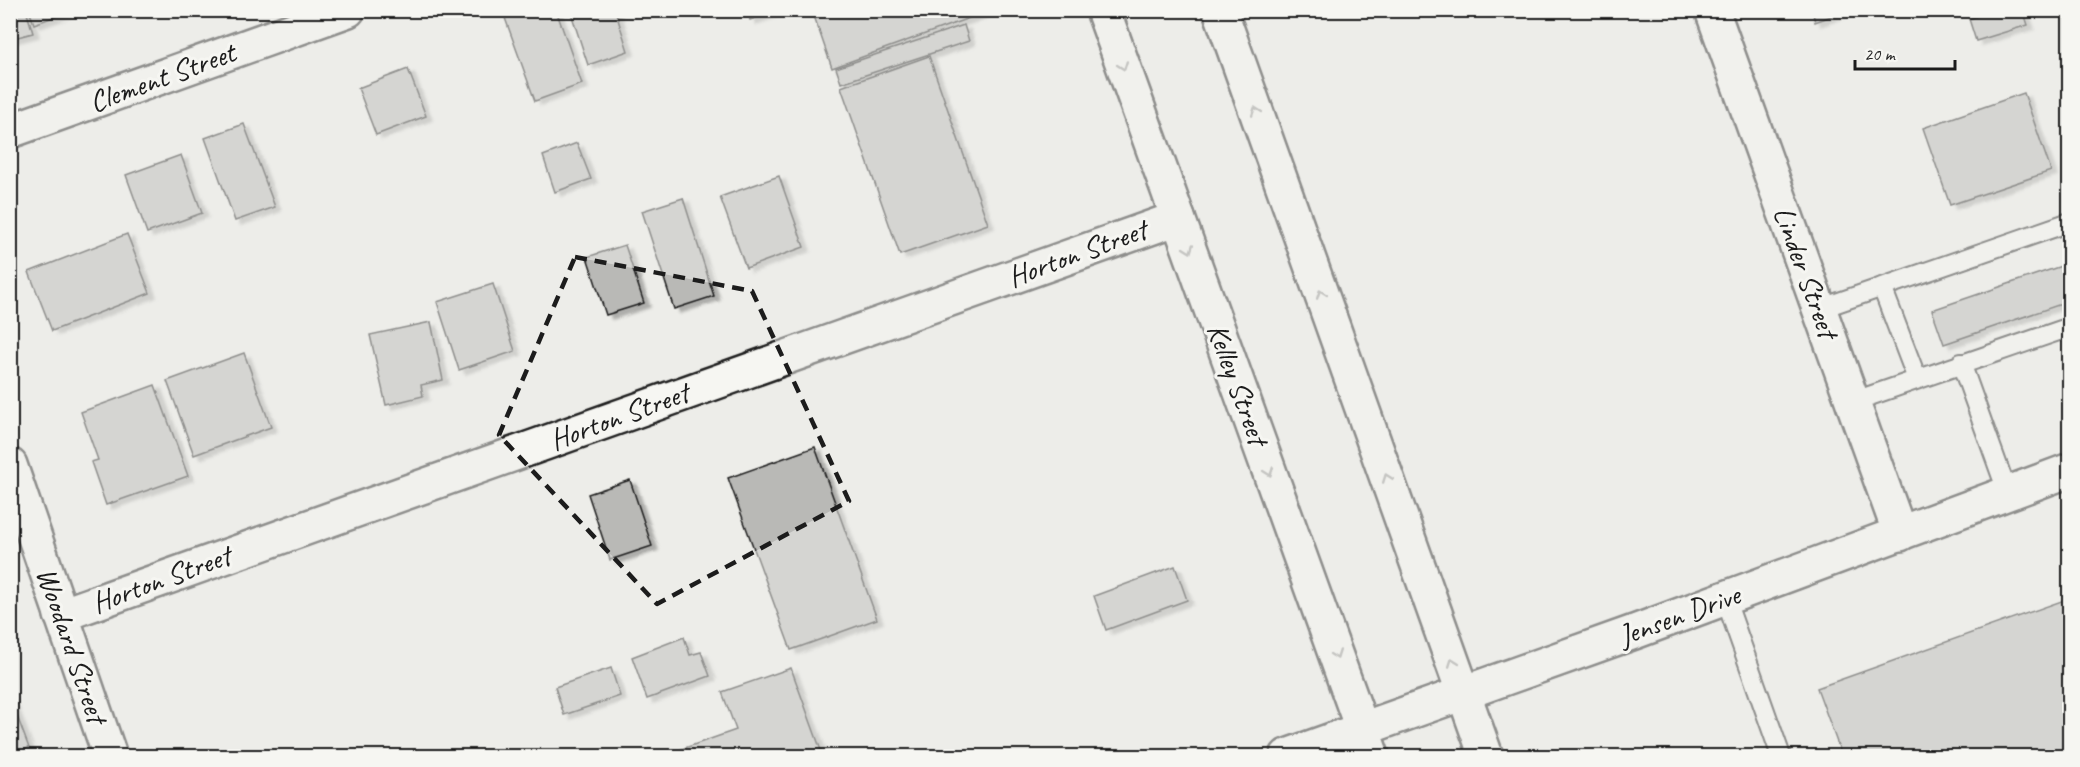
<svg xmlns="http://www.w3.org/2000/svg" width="2080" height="767" font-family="Caveat,sans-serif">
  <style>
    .building { fill: #b9b9b6; stroke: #1c1c1c; stroke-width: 1.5; filter: url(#shadow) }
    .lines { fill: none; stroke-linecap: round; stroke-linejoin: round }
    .lane-casing { stroke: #1c1c1c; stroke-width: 22 }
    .street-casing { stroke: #1c1c1c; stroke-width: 38 }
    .secondary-casing { stroke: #1c1c1c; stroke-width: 38 }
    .lane { stroke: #f6f6f2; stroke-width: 18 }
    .street { stroke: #f6f6f2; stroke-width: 33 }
    .secondary { stroke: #f6f6f2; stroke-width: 33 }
    .oneway { stroke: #949492 }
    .marked { fill: none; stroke: #1c1c1c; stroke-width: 4.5; stroke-dasharray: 12 8; stroke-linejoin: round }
    .labels { text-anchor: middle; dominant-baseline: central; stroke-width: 6; stroke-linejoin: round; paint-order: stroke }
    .street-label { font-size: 30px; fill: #1c1c1c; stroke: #f6f6f2 }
  </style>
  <defs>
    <filter id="shadow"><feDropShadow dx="6" dy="4" stdDeviation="1.5" flood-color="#0004"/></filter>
  </defs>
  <rect width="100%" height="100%" fill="#edede9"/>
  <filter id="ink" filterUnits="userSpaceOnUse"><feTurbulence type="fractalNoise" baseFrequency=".0167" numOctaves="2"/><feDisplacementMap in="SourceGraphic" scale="12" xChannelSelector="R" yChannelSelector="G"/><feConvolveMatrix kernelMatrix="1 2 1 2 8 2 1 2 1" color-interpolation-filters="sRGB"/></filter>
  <g filter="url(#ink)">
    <g class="building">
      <path d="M10 10H26L33 33 10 39Z"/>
      <path d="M29 10H68V12L34 24Z"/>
      <path d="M525 10H556L582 84 535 101 505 18Z"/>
      <path d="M570 10H615L628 51 588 65Z"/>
      <path d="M747 10H779L750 20Z"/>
      <path d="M812 10H991L832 68Z"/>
      <path d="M1812 10H1848L1815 22Z"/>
      <path d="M1995 10H2023L2028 25 1976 41 1969 19Z"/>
      <path d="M964 25 969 41 841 83 836 68Z"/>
      <path d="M929 56 988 224 900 255 841 87Z"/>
      <path d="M408 69 426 116 376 135 358 88Z"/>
      <path d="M2024 93 2051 171 1950 205 1923 128Z"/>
      <path d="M244 124 275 207 235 221 205 138Z"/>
      <path d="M577 143 591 179 555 192 543 156Z"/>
      <path d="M181 155 202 213 147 233 126 175Z"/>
      <path d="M779 176 804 247 746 268 720 197Z"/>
      <path d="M683 198 714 296 674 309 642 211Z"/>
      <path d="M127 234 150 293 52 331 29 272Z"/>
      <path d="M625 245 644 303 606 315 587 257Z"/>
      <path d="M2070 263V301L1944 344 1932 310Z"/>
      <path d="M493 284 515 351 459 370 437 302Z"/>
      <path d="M431 322 443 380 421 385 423 396 386 405 370 335Z"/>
      <path d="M244 353 271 427 194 455 167 381Z"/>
      <path d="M155 385 188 476 106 505 91 462 98 460 81 412Z"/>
      <path d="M815 447 877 619 791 650 728 478Z"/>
      <path d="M630 480 652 546 610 560 588 494Z"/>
      <path d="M1175 566 1187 600 1106 630 1094 596Z"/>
      <path d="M2070 598V756H1842L1817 688Z"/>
      <path d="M684 637 690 655 701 652 710 676 647 699 632 657Z"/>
      <path d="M611 668 620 696 564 715 555 687Z"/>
      <path d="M791 668 823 756H662L736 730 722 692Z"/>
      <path d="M10 697 29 748 10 754Z"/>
    </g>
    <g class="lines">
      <g class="lane-casing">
        <g id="lane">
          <path d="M1882 287 1917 379"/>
          <path d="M1819 309 2070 222"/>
          <path d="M1961 363 2008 494"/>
          <path d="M1852 402 2070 327"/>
          <path d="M1725 598 1781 756"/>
        </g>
      </g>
      <g class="street-casing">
        <g id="street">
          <path d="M1712 10 1900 534"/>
          <path d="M10 131 348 10"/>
          <path d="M10 465 110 756"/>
          <path d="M61 615 1178 218"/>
        </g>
      </g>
      <g class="secondary-casing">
        <g id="secondary">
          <path d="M1103 10 1372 756"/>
          <path d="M1220 10 1486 756"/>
          <path d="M1287 756 1637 631 2070 470"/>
        </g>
      </g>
      <use href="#lane" class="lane"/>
      <use href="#street" class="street"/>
      <use href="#secondary" class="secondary"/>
    </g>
    <defs><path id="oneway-chevron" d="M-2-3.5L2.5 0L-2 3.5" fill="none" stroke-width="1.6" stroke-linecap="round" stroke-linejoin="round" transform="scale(1.5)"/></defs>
    <g class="oneway">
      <use href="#oneway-chevron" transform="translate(1123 66) rotate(70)"/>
      <use href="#oneway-chevron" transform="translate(1256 111) rotate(-110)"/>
      <use href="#oneway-chevron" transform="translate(1189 249) rotate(70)"/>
      <use href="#oneway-chevron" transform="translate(1321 294) rotate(-110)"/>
      <use href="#oneway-chevron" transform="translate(1269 472) rotate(70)"/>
      <use href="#oneway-chevron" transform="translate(1387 478) rotate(-110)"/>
      <use href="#oneway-chevron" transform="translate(1336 655) rotate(70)"/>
      <use href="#oneway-chevron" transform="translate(1453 662) rotate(-110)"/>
    </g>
  </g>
  <path d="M0 0H2080V767H0ZM575 257 752 291 849 501 657 604 499 435Z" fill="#edede9" fill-opacity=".55" fill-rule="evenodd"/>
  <path class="marked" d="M575 257 752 291 849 501 657 604 499 435Z"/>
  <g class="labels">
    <g class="street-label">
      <text transform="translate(162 77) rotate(-20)">Clement Street</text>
      <text transform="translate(1077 253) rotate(-20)">Horton Street</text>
      <text transform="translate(1806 272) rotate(70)">Linder Street</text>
      <text transform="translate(1238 384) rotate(70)">Kelley Street</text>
      <text transform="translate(619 416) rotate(-20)">Horton Street</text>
      <text transform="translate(161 579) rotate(-20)">Horton Street</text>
      <text transform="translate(1679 615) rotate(-20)">Jensen Drive</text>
      <text transform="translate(72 645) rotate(71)">Woodard Street</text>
    </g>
  </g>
  <rect width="2080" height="767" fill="none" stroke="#f6f6f2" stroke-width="36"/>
  <rect x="18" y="18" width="2044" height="731" fill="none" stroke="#1c1c1c" stroke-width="2" filter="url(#ink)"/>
  <path d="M1855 60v9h100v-9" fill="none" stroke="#1c1c1c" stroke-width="3"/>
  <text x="1864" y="60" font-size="18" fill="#1c1c1c" stroke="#f6f6f2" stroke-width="4.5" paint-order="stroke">20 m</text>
</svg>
